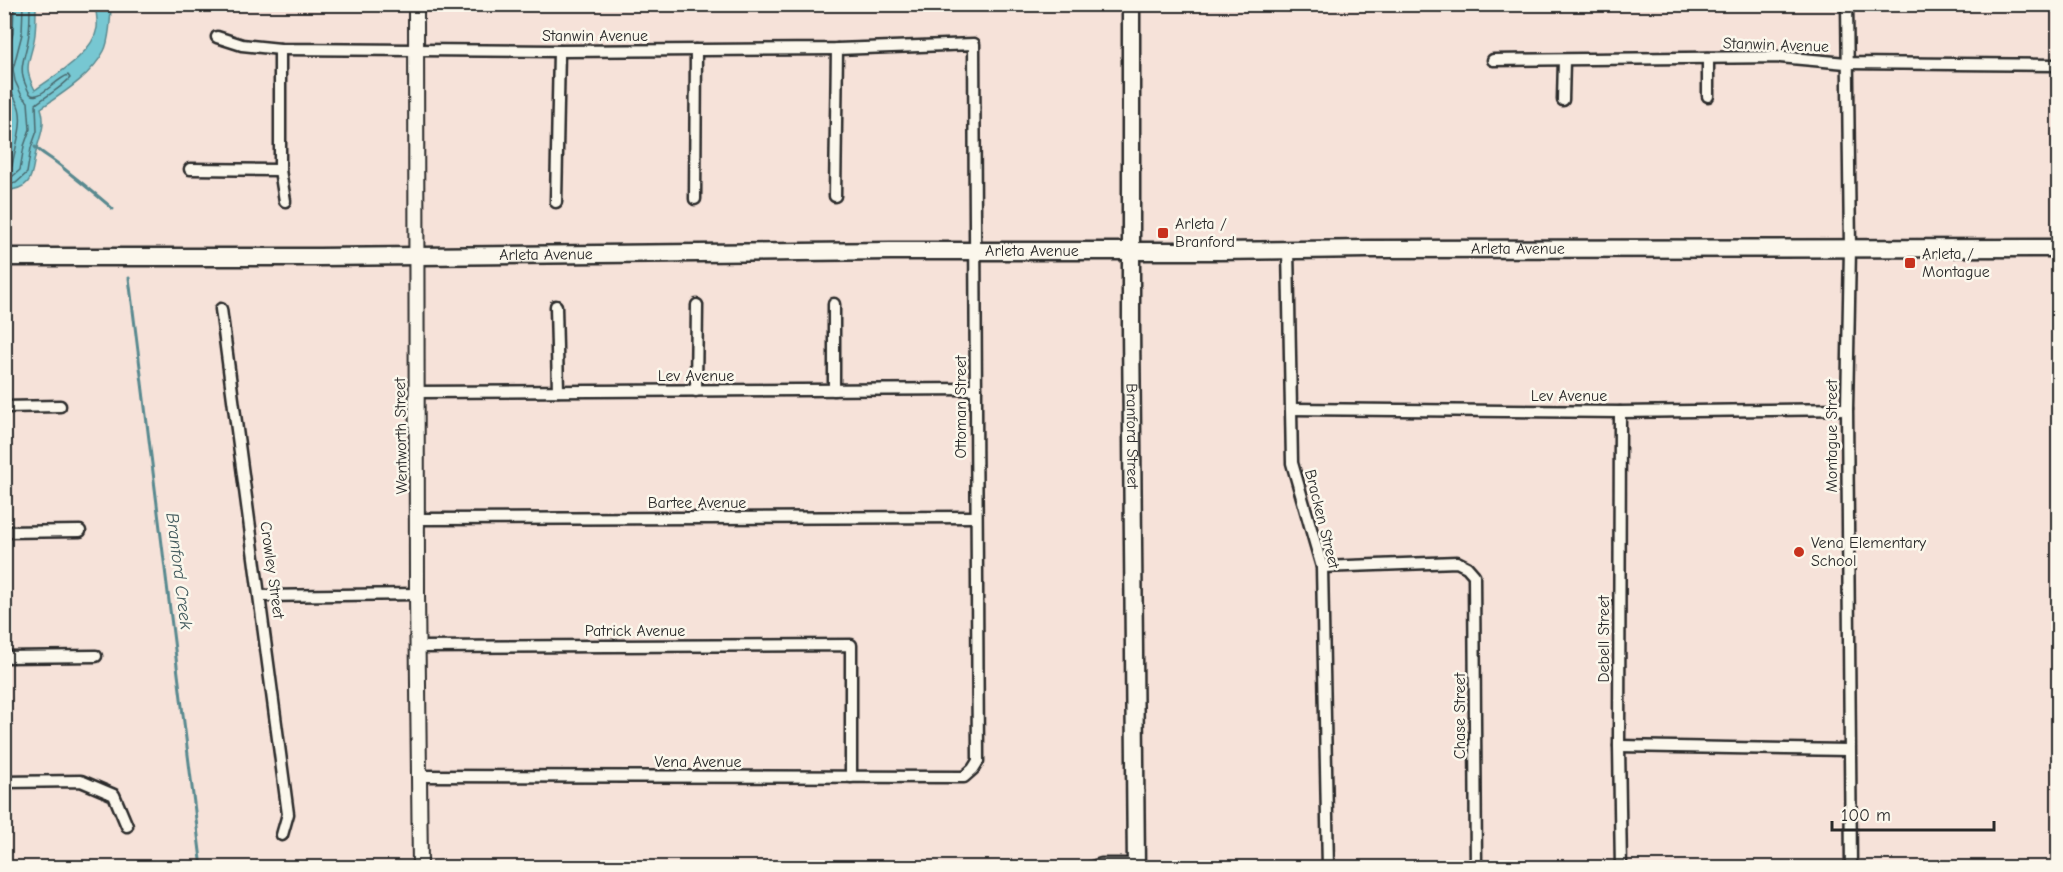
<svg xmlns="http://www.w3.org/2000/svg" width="2063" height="872" font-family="'Comic Neue',sans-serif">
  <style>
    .water { fill: #77c7d2; stroke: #59898f; stroke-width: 1.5 }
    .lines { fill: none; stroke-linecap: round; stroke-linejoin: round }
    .shore { stroke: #49696e; stroke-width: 1.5 }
    .stream { stroke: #59898f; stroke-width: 3 }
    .minor-casing { stroke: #2b2b2b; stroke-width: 15 }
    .tertiary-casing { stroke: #2b2b2b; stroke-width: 18 }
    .secondary-casing { stroke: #2b2b2b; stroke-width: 21 }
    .minor { stroke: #fbf7ec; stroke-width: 10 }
    .tertiary { stroke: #fbf7ec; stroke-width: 14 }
    .secondary { stroke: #fbf7ec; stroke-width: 16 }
    .poi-dot { fill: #c8321e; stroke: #fbf7ec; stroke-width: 2 }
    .labels { text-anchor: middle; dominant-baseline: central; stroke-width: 5; stroke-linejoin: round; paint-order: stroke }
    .street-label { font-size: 16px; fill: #2b2b2b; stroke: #fbf7ec }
    .poi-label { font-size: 16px; fill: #2b2b2b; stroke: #fbf7ec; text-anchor: start }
    .water-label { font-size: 18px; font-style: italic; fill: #425a5d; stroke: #fbf7ec }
  </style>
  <rect width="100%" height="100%" fill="#f6e2d9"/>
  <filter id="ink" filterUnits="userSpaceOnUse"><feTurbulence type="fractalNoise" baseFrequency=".0167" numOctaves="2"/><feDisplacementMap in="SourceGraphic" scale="12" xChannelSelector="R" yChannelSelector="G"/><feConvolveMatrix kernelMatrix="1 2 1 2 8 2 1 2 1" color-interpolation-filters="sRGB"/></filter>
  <g filter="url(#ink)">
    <path class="water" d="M5 4 36 5C36 14 36 24 35 34 32 60 21 64 35 90 54 76 93 54 97 28 98 21 96 12 95 5H111C111 16 109 42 104 51 91 76 63 93 41 108 46 124 41 133 37 148 30 173 37 188 5 191Z"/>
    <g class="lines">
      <g class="shore">
        <path d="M4 65 13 33 14 4"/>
        <path d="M4 70C6 85 13 93 18 105 25 122 15 147 12 166L4 168"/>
        <path d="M4 177 13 176 20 170 24 146 30 129 28 102 22 96 15 81 13 69 22 34 23 4"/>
        <path d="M4 185 16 183 27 173 31 148 37 131 36 104C46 96 60 89 70 78L68 75C57 79 46 93 37 95 31 97 29 93 27 88 16 66 27 56 29 33 30 24 30 14 30 4"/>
      </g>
      <g class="stream">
        <path d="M35 147C43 154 53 159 62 167 79 181 96 194 113 209"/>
        <path d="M129 278 202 868"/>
      </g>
      <g class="minor-casing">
        <g id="minor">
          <path d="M1847 4 1850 248 1847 409 1851 868"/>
          <path d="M217 37 242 45 280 49 559 51 837 49 974 44 978 761 973 769 964 777 420 776"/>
          <path d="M280 49V170L285 201"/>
          <path d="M1708 58V96"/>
          <path d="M1493 60 1780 57 1846 63 2058 65"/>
          <path d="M1563 100 1564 60"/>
          <path d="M190 169 280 170"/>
          <path d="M835 196 837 49"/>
          <path d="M695 199 696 50"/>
          <path d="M556 202 559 51"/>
          <path d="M1288 249 1292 463 1322 567 1328 868"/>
          <path d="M834 304V390"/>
          <path d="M556 306 558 391"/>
          <path d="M221 309 288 814 282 835"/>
          <path d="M696 391 697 305"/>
          <path d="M417 392 976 389"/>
          <path d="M4 407 60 406"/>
          <path d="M1291 409 1620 412 1847 409"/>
          <path d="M1620 412 1619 746 1621 868"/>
          <path d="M419 519 976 517"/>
          <path d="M4 532 80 531"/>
          <path d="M1322 567 1457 562 1467 567 1474 575 1476 868"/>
          <path d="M260 596 417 594"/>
          <path d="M419 647 851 645V777"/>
          <path d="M4 657 96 656"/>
          <path d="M1619 746 1849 750"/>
          <path d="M4 782 81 781 114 795 127 826"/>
          <path d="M1089 868 1101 864H1136"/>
        </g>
      </g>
      <g class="tertiary-casing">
        <path id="tertiary" d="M416 4 417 594 420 868"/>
      </g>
      <g class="secondary-casing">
        <g id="secondary">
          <path id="s1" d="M1131 4V327L1136 868"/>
          <path id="s2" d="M4 257H319L891 251H1218L1367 249 2058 248"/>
        </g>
      </g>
      <use href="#minor" class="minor"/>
      <use href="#tertiary" class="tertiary"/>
      <use href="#secondary" class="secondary"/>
    </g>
  </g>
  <g class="poi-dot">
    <rect x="1157" y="227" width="12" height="12" rx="3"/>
    <rect x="1904" y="257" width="12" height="12" rx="3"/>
    <circle cx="1799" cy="552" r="6"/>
  </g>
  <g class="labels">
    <g class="street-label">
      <text x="595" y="36">Stanwin Avenue</text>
      <text transform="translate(1776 45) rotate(2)">Stanwin Avenue</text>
      <text stroke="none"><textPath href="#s2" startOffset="1514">Arleta Avenue</textPath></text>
      <text stroke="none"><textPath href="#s2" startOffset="1028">Arleta Avenue</textPath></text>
      <text stroke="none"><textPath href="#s2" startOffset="542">Arleta Avenue</textPath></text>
      <text x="696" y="376">Lev Avenue</text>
      <text x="1569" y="396">Lev Avenue</text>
      <text transform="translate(961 407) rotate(-90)">Ottoman Street</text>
      <text transform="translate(401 436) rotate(-91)">Wentworth Street</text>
      <text stroke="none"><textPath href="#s1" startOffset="432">Branford Street</textPath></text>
      <text transform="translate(1832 436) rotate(-90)">Montague Street</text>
      <text x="697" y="503">Bartee Avenue</text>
      <text transform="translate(1322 519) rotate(76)">Bracken Street</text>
      <text transform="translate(272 570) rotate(82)">Crowley Street</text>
      <text x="635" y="631">Patrick Avenue</text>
      <text transform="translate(1604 639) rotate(-90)">Debell Street</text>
      <text transform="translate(1460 716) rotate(-90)">Chase Street</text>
      <text x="698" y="762">Vena Avenue</text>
    </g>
    <g class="poi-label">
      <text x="1175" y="224">Arleta /<tspan x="1175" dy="18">Branford</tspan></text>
      <text x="1922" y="254">Arleta /<tspan x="1922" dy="18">Montague</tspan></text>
      <text x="1811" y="543">Vena Elementary<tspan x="1811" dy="18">School</tspan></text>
    </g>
    <g class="water-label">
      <text transform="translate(179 571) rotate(83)">Branford Creek</text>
    </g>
  </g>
  <rect width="2063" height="872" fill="none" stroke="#fbf7ec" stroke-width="24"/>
  <rect x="12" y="12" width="2039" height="848" fill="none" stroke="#2b2b2b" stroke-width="2" filter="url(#ink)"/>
  <path d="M1832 821v9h162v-9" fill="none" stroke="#2b2b2b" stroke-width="3"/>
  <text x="1841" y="821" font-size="18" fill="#2b2b2b" stroke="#fbf7ec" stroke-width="4.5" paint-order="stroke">100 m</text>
</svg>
